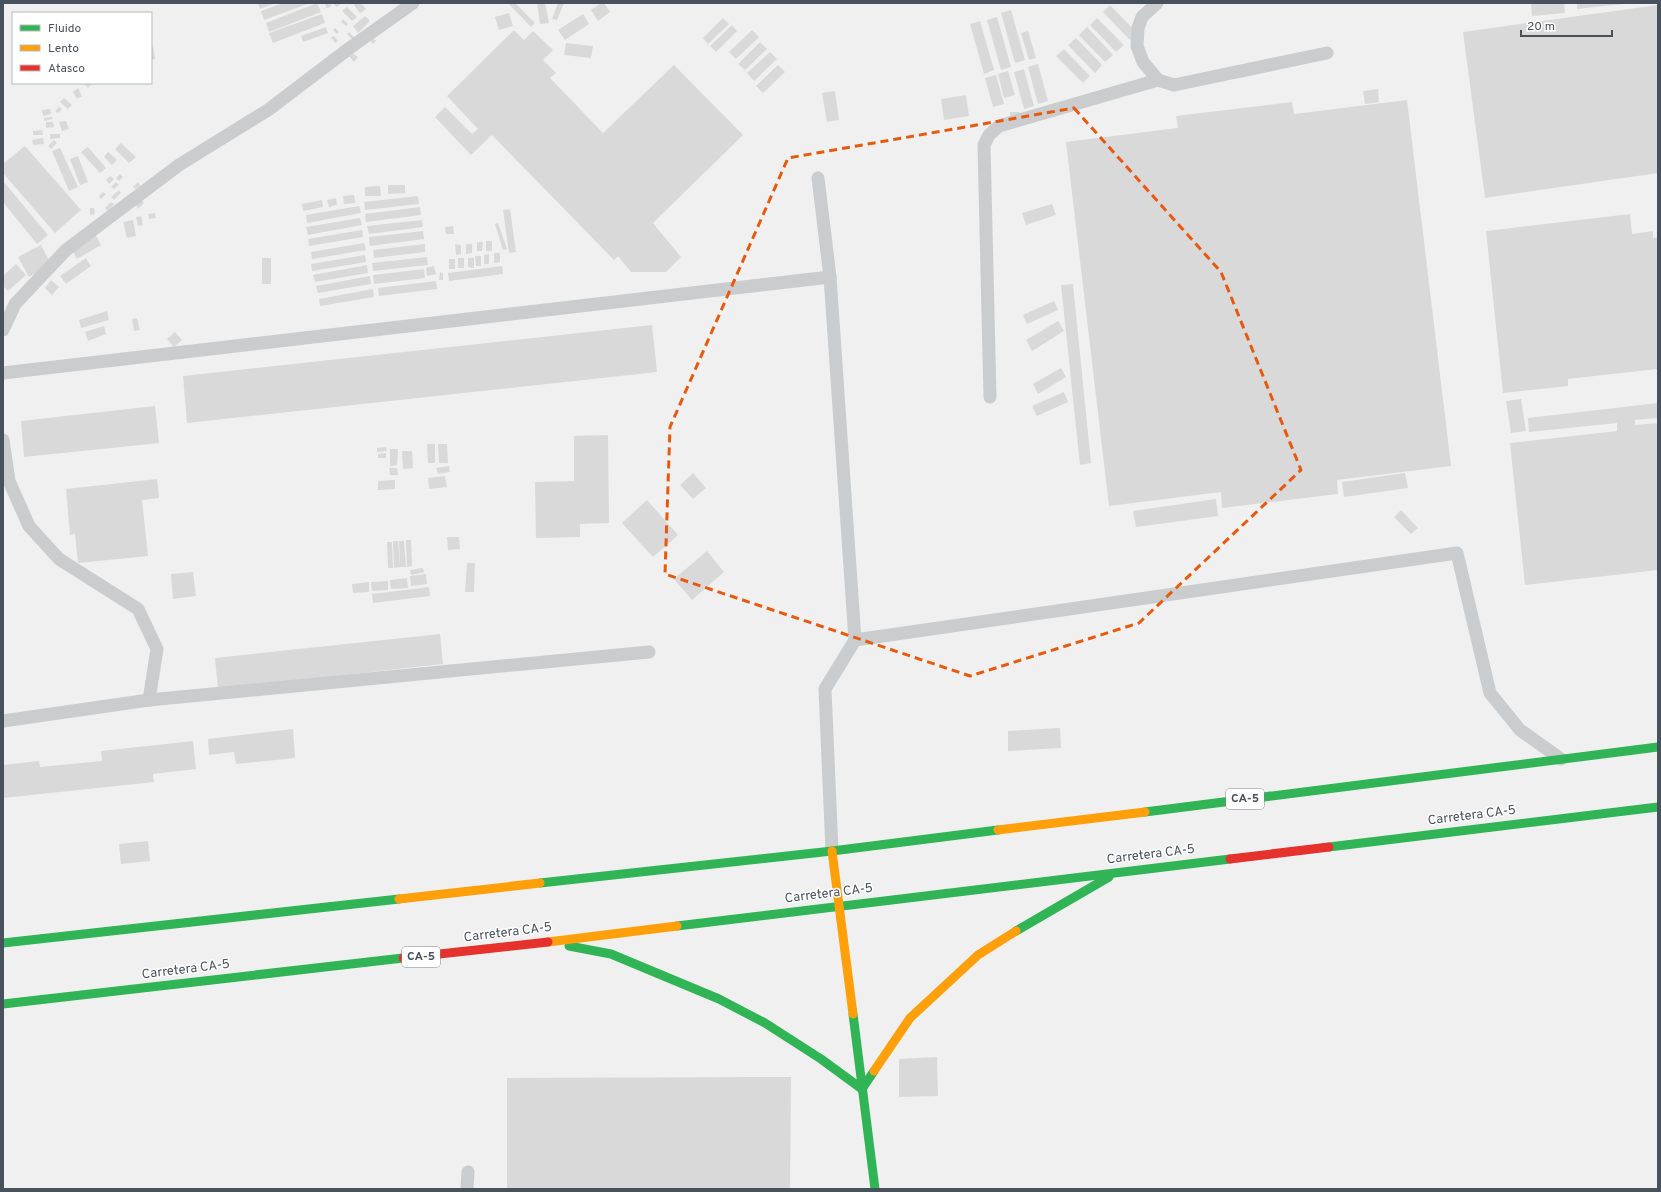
<svg xmlns="http://www.w3.org/2000/svg" width="1661" height="1192" font-family="Overpass,sans-serif">
  <style>
    .building { fill: #d9d9da }
    .lines { fill: none; stroke-linecap: round; stroke-linejoin: round }
    .lane { stroke: #caccce; stroke-width: 13 }
    .fast { stroke: #30b455; stroke-width: 9 }
    .slow { stroke: #ff9f0a; stroke-width: 9 }
    .jam { stroke: #e5322d; stroke-width: 9 }
    .marked { fill: none; stroke: #e8590c; stroke-width: 3; stroke-dasharray: 8 5; stroke-linejoin: round }
    .labels { text-anchor: middle; dominant-baseline: central; stroke-width: 3; stroke-linejoin: round; paint-order: stroke }
    .shield { fill: #fff; stroke: #7e868d; stroke-width: 1 }
    .shield-label { font-size: 12px; font-weight: bold; fill: #47525c }
    .street-label { font-size: 13px; fill: #47525c; stroke: #fff }
  </style>
  <rect width="100%" height="100%" fill="#f0f0f0"/>
  <g class="building">
    <path d="M258 3H275L260 9Z"/>
    <path d="M283 3H310L264 20 261 11Z"/>
    <path d="M317 3 321 12 269 32 266 23Z"/>
    <path d="M325 3H330L331 7 326 8Z"/>
    <path d="M336 3H342L337 7 334 5Z"/>
    <path d="M356 3H361L366 9 360 13 354 5Z"/>
    <path d="M508 3H515L535 23 531 27Z"/>
    <path d="M537 3H545L549 23 540 24Z"/>
    <path d="M558 3H564L557 20 552 19Z"/>
    <path d="M601 3H604L610 12 598 21 591 10Z"/>
    <path d="M1531 3H1564L1565 13 1532 16Z"/>
    <path d="M1577 3H1623V4L1577 9Z"/>
    <path d="M1110 5 1137 33 1130 40 1103 12Z"/>
    <path d="M1658 5V173L1485 198 1463 32Z"/>
    <path d="M347 7 357 17 352 21 342 11Z"/>
    <path d="M1011 10 1025 60 1015 63 1001 13Z"/>
    <path d="M509 13 513 26 499 30 495 17Z"/>
    <path d="M322 14 325 23 273 43 269 33Z"/>
    <path d="M583 14 589 24 565 40 558 30Z"/>
    <path d="M365 16 370 21 358 33 353 26Z"/>
    <path d="M997 17 1011 67 1001 70 987 20Z"/>
    <path d="M723 18 729 24 708 44 703 38Z"/>
    <path d="M1097 18 1124 45 1116 52 1090 25Z"/>
    <path d="M343 19 348 24 346 26 341 22Z"/>
    <path d="M980 21 994 70 984 74 970 24Z"/>
    <path d="M732 25 737 31 716 52 710 46Z"/>
    <path d="M326 27 328 33 303 42 301 36Z"/>
    <path d="M1087 27 1113 55 1105 62 1079 35Z"/>
    <path d="M335 28 339 32 337 34 333 30Z"/>
    <path d="M514 30 524 40 533 31 553 50 543 60 556 73 550 78 603 133 674 65 743 135 653 223 681 257 666 272H631L618 256 614 260 492 135 471 155 435 117 445 107 472 134 478 129 447 96Z"/>
    <path d="M752 30 759 37 736 59 729 52Z"/>
    <path d="M1028 31 1036 58 1029 60 1021 33Z"/>
    <path d="M349 32 355 38 353 40 347 34Z"/>
    <path d="M370 35 376 41 373 44 367 37Z"/>
    <path d="M334 36 338 41 335 43 331 37Z"/>
    <path d="M1076 38 1102 65 1095 73 1068 45Z"/>
    <path d="M760 42 767 49 745 70 738 64Z"/>
    <path d="M566 43 593 46 591 58 564 55Z"/>
    <path d="M151 47H153L155 59 151 60Z"/>
    <path d="M1064 49 1090 76 1083 83 1056 56Z"/>
    <path d="M351 52 358 57 354 62 348 55Z"/>
    <path d="M770 52 777 59 754 81 747 73Z"/>
    <path d="M1038 64 1048 101 1038 104 1028 67Z"/>
    <path d="M778 65 785 72 763 93 756 86Z"/>
    <path d="M1024 69 1034 106 1024 109 1014 72Z"/>
    <path d="M1008 71 1015 95 1004 98 998 74Z"/>
    <path d="M996 75 1004 104 993 107 985 78Z"/>
    <path d="M85 83H93L88 88 84 84Z"/>
    <path d="M78 88 82 96 77 99 73 92Z"/>
    <path d="M1378 89 1379 102 1365 104 1363 91Z"/>
    <path d="M835 91 839 120 827 122 822 93Z"/>
    <path d="M966 95 969 116 944 120 941 99Z"/>
    <path d="M64 98 72 105 68 109 60 102Z"/>
    <path d="M1407 100 1451 466 1337 480 1338 494 1222 508 1221 492 1109 506 1066 142 1178 128 1176 116 1292 102 1294 114Z"/>
    <path d="M59 107 62 109 58 113 55 111Z"/>
    <path d="M50 109 51 114 43 116 42 110Z"/>
    <rect x="1010" y="112" width="10" height="6"/>
    <path d="M52 117 53 119 44 121V118Z"/>
    <path d="M66 121 69 129 62 131 59 122Z"/>
    <path d="M46 122H53L54 127 46 128Z"/>
    <path d="M42 130 43 135H33V131Z"/>
    <path d="M50 134H60V138L50 139Z"/>
    <path d="M43 138 44 144 33 145 32 140Z"/>
    <path d="M54 140 57 143 51 149 48 146Z"/>
    <path d="M121 143 136 157 129 163 115 149Z"/>
    <path d="M25 146 81 210 55 233 3 173V164Z"/>
    <path d="M88 147 106 168 100 173 81 152Z"/>
    <path d="M60 148 78 187 69 191 52 151Z"/>
    <path d="M108 152 117 160 112 165 104 157Z"/>
    <path d="M78 156 88 182 80 185 70 159Z"/>
    <path d="M120 174 123 177 119 181 116 178Z"/>
    <path d="M110 176 114 179 109 184 106 180Z"/>
    <path d="M3 181 48 235 37 244 3 202Z"/>
    <path d="M116 182 119 185 114 189 111 187Z"/>
    <path d="M138 182 140 185 136 189 133 187Z"/>
    <path d="M388 185H405V193L388 194Z"/>
    <path d="M380 186 381 196H365V187Z"/>
    <path d="M119 190 121 193 114 200 111 197Z"/>
    <path d="M103 192 106 194 101 199 99 196Z"/>
    <path d="M354 195 355 203 344 204 343 196Z"/>
    <path d="M418 196 419 204 365 210 364 202Z"/>
    <path d="M336 198 337 205 329 207 327 200Z"/>
    <path d="M142 200 144 203 138 209 136 205Z"/>
    <path d="M322 200 323 207 303 211 302 204Z"/>
    <path d="M111 202 114 204 108 211 105 208Z"/>
    <path d="M1052 204 1056 215 1026 225 1022 213Z"/>
    <path d="M359 206 361 213 307 223 306 215Z"/>
    <path d="M420 207 421 215 366 222 365 214Z"/>
    <path d="M90 208H94L95 214 90 215Z"/>
    <path d="M510 209 516 252 509 253 503 210Z"/>
    <path d="M155 213 156 218 149 219 148 214Z"/>
    <path d="M1630 214 1632 234 1653 231V238L1658 237V369L1568 379V386L1503 393 1486 231Z"/>
    <path d="M141 216 143 225 138 226 136 217Z"/>
    <path d="M360 218 362 225 308 235 306 227Z"/>
    <path d="M133 220 136 236 127 238 123 222Z"/>
    <path d="M422 220 423 227 369 234 367 226Z"/>
    <path d="M498 223 507 249 503 250 495 224Z"/>
    <path d="M453 226 454 234H446L445 227Z"/>
    <path d="M362 230 363 237 309 246 308 239Z"/>
    <path d="M423 231 424 239 370 246 369 237Z"/>
    <path d="M95 234 101 245 77 259 71 248Z"/>
    <rect x="486" y="241" width="6" height="10"/>
    <path d="M477 242H483L482 251H477Z"/>
    <path d="M364 243 366 250 312 259 311 252Z"/>
    <path d="M425 244V252L374 258 373 250Z"/>
    <path d="M455 244 461 245V254L456 255Z"/>
    <path d="M466 244H472V253L466 254Z"/>
    <path d="M41 245 51 264 29 277 18 257Z"/>
    <path d="M494 253H500V262L494 263Z"/>
    <path d="M489 254V264H484V255Z"/>
    <path d="M365 255 366 262 312 271 311 264Z"/>
    <path d="M475 256H481V266H476Z"/>
    <path d="M427 257 428 265 373 271 372 263Z"/>
    <path d="M86 258 91 266 66 284 60 276Z"/>
    <rect x="262" y="258" width="9" height="26"/>
    <rect x="458" y="258" width="6" height="10"/>
    <path d="M468 258H474V268L468 267Z"/>
    <rect x="449" y="259" width="6" height="10"/>
    <path d="M16 264 26 275 8 291 3 286V276Z"/>
    <path d="M367 265 368 273 315 282 313 275Z"/>
    <path d="M434 266 436 274 427 276 426 268Z"/>
    <path d="M502 266 503 274 449 281 448 273Z"/>
    <path d="M424 269 425 278 374 284 373 275Z"/>
    <path d="M440 272 443 273V280H439Z"/>
    <path d="M370 276 371 284 318 293 316 286Z"/>
    <path d="M51 280 59 287 52 295 45 288Z"/>
    <path d="M436 281 437 289 379 296 378 288Z"/>
    <path d="M1073 284 1091 463 1080 465 1061 285Z"/>
    <path d="M373 289 374 297 320 306 319 299Z"/>
    <path d="M1054 301 1058 310 1027 324 1023 315Z"/>
    <path d="M107 311 109 320 81 328 79 320Z"/>
    <path d="M137 318 140 330 134 331 132 319Z"/>
    <path d="M1058 321 1064 331 1032 351 1026 340Z"/>
    <path d="M652 325 657 372 187 423 183 376Z"/>
    <path d="M104 326 106 334 88 341 85 332Z"/>
    <path d="M175 332 182 340 174 347 167 339Z"/>
    <path d="M1061 368 1066 377 1038 394 1033 384Z"/>
    <path d="M1064 392 1068 402 1037 416 1032 406Z"/>
    <path d="M1521 399 1526 431 1511 433 1506 401Z"/>
    <path d="M1658 403V418L1635 420V425L1658 423V570L1525 585 1510 443 1617 431V423L1529 432 1528 418Z"/>
    <path d="M155 406 159 443 24 457 21 421Z"/>
    <path d="M608 435 609 523 580 524V537L536 538 535 482 574 481V436Z"/>
    <path d="M427 444H435V463H428Z"/>
    <path d="M438 444H447L448 463H439Z"/>
    <path d="M386 447 387 451 377 452V448Z"/>
    <path d="M390 449H398L397 465 390 466Z"/>
    <path d="M402 451H412L413 468 403 469Z"/>
    <path d="M386 453V458H378V454Z"/>
    <path d="M449 466 450 472 438 474 436 468Z"/>
    <path d="M389 468H397L398 475H390Z"/>
    <path d="M693 473 706 488 693 499 680 485Z"/>
    <path d="M1405 473 1408 488 1344 497 1342 482Z"/>
    <path d="M445 476 447 487 429 489 428 478Z"/>
    <path d="M157 479 159 498 142 500 148 556 78 563 75 534 70 535 66 489Z"/>
    <path d="M395 480V489L378 490V481Z"/>
    <path d="M1216 499 1218 516 1136 527 1133 511Z"/>
    <path d="M647 500 678 535 653 557 622 523Z"/>
    <path d="M1401 510 1418 528 1411 534 1394 517Z"/>
    <path d="M447 537H459L460 549 448 550Z"/>
    <path d="M406 540H411L412 566 407 567Z"/>
    <path d="M393 541H398L400 567 394 568Z"/>
    <path d="M399 541H404L406 567H400Z"/>
    <path d="M387 542H392L393 568H388Z"/>
    <path d="M707 551 724 572 692 600 674 579Z"/>
    <path d="M467 563H475L474 592H465Z"/>
    <path d="M423 568 424 572 411 575 410 570Z"/>
    <path d="M193 572 196 596 173 599 171 574Z"/>
    <path d="M426 574 427 584 411 586 410 576Z"/>
    <path d="M407 578 408 588 391 589 390 580Z"/>
    <path d="M388 581V590L372 591 371 582Z"/>
    <path d="M369 582V592L353 593 352 584Z"/>
    <path d="M429 587 430 596 373 603 372 594Z"/>
    <path d="M440 634 443 664 218 689 215 658Z"/>
    <path d="M1060 728 1061 748 1008 751V731Z"/>
    <path d="M293 729 295 758 236 764 234 752 209 755 208 739Z"/>
    <path d="M193 741 196 769 153 774 154 782 3 798V765L39 761 40 767 102 761 101 751Z"/>
    <path d="M148 841 150 861 121 864 119 844Z"/>
    <path d="M937 1057 938 1096 899 1097V1059Z"/>
    <path d="M791 1077 790 1189H507V1078Z"/>
  </g>
  <g class="lines">
    <g class="lane">
      <path d="M1157 3 1142 17 1138 28 1137 46 1143 62 1158 80 1174 85 1327 53"/>
      <path d="M818 178 830 277 855 640 825 689 832 851"/>
      <path d="M3 330 15 304 66 250 179 165 268 110 351 47 413 3"/>
      <path d="M3 373 830 277"/>
      <path d="M990 397 984 145 989 135 999 126 1158 80"/>
      <path d="M3 440 9 481 29 526 59 559 138 609 157 649 149 700"/>
      <path d="M855 640 1457 553 1490 693 1520 730 1561 759"/>
      <path d="M3 721 149 700 649 652"/>
      <path d="M467 1189 468 1172"/>
    </g>
    <g class="fast">
      <path d="M1145 812 1658 747"/>
      <path d="M1329 847 1658 807"/>
      <path d="M540 883 832 851 998 830"/>
      <path d="M677 926 1230 859"/>
      <path d="M1016 931 1109 877"/>
      <path d="M3 943 399 899"/>
      <path d="M569 946 611 954 719 999 765 1023 821 1059 862 1089 874 1071"/>
      <path d="M3 1004 403 958"/>
      <path d="M853 1014 875 1189"/>
    </g>
    <g class="slow">
      <path d="M998 830 1145 812"/>
      <path d="M832 851 853 1014"/>
      <path d="M399 899 540 883"/>
      <path d="M548 942 677 926"/>
      <path d="M874 1071 910 1018 978 955 1016 931"/>
    </g>
    <g class="jam">
      <path d="M1230 859 1329 847"/>
      <path d="M403 958 548 942"/>
    </g>
  </g>
  <path class="marked" d="M1074 108 1221 272 1301 470 1139 623 970 676 665 574 670 427 788 158Z"/>
  <g class="labels">
    <g class="shield">
      <rect x="1226" y="789" width="38" height="20" rx="3"/>
      <rect x="402" y="947" width="38" height="20" rx="3"/>
    </g>
    <g class="shield-label">
      <text x="1245" y="799">CA-5</text>
      <text x="421" y="957">CA-5</text>
    </g>
    <g class="street-label">
      <text transform="translate(1472 816) rotate(-7)">Carretera CA-5</text>
      <text transform="translate(1151 855) rotate(-7)">Carretera CA-5</text>
      <text transform="translate(829 894) rotate(-7)">Carretera CA-5</text>
      <text transform="translate(508 933) rotate(-7)">Carretera CA-5</text>
      <text transform="translate(186 970) rotate(-7)">Carretera CA-5</text>
    </g>
  </g>
  <rect width="1661" height="1192" fill="none" stroke="#47525c" stroke-width="8"/>
  <rect x="12" y="12" width="140" height="72" fill="#ffffff" stroke="#b5babe"/>
  <rect x="20" y="25" width="20" height="6" fill="#30b455" stroke="#b5babe"/>
  <text x="48" y="32" font-size="12" fill="#47525c">Fluido</text>
  <rect x="20" y="45" width="20" height="6" fill="#ff9f0a" stroke="#b5babe"/>
  <text x="48" y="52" font-size="12" fill="#47525c">Lento</text>
  <rect x="20" y="65" width="20" height="6" fill="#e5322d" stroke="#b5babe"/>
  <text x="48" y="72" font-size="12" fill="#47525c">Atasco</text>
  <path d="M1521 30v6h91v-6" fill="none" stroke="#47525c" stroke-width="2"/>
  <text x="1527" y="30" font-size="12" fill="#47525c" stroke="#ffffff" stroke-width="3" paint-order="stroke">20 m</text>
</svg>
